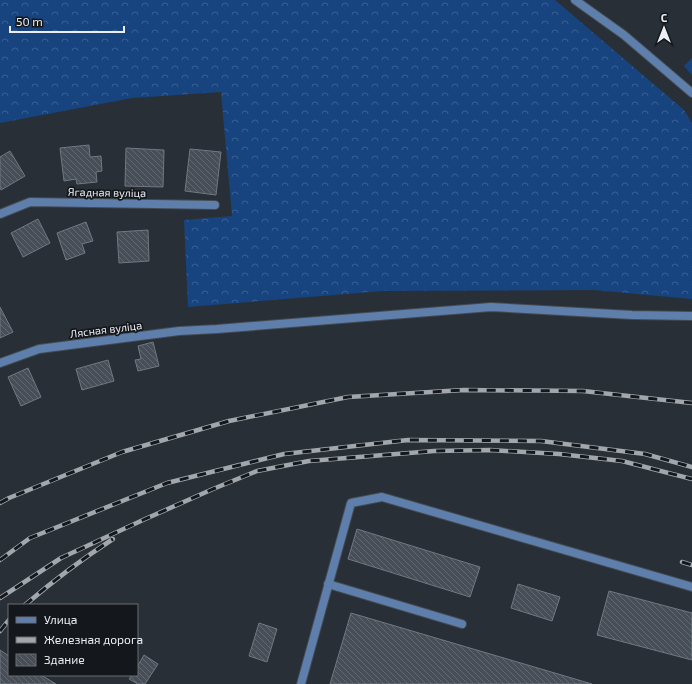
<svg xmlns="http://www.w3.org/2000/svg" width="692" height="684" font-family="'Exo 2',sans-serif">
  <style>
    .forest { fill: url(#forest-crowns) }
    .building { fill: url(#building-back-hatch); stroke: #717882 }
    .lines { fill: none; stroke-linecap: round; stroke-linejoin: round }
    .service-casing { stroke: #434a51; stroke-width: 10 }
    .minor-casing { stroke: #434a51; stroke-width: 10 }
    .service { stroke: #5e7eab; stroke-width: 8 }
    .minor { stroke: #5e7eab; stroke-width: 8 }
    .rail-casing { stroke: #a1a7ad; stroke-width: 4.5 }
    .rail { stroke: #14171b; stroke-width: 3; stroke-dasharray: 9; stroke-linecap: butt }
    .labels { text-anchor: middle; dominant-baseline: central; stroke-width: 3.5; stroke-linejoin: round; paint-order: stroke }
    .street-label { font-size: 11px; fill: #eaeef4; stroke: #14171b }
  </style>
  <defs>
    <pattern id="forest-crowns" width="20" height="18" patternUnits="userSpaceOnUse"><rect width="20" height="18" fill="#17447f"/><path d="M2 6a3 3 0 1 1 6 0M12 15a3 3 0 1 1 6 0" fill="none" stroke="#395f92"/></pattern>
    <pattern id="building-back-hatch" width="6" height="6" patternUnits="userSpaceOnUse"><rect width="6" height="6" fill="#474e57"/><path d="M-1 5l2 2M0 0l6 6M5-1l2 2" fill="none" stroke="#626870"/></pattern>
  </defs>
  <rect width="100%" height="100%" fill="#282f37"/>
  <g class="forest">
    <path d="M0 0H555L684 110 692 123V299L594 290 382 291 188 307 184 220 232 216 221 92 132 98 0 123Z"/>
    <path d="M692 58V75L684 66Z"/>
  </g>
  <g class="building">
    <path d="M89 145 90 157 101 156 102 171 96 172 97 182 77 184 76 179 64 181 60 148Z"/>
    <path d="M126 148 164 150 163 187 125 186Z"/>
    <path d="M190 149 221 152 216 195 185 191Z"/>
    <path d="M10 151 25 176 1 190 0 188V157Z"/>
    <path d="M38 219 50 243 23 257 11 233Z"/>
    <path d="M86 222 93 241 82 244 85 253 66 260 57 233Z"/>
    <path d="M148 230 149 261 119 263 117 232Z"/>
    <path d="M0 307 13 332 0 338Z"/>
    <path d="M153 342 159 366 138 371 135 360 141 359 138 346Z"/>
    <path d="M108 360 114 381 82 390 76 369Z"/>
    <path d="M28 368 41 397 21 406 8 377Z"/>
    <path d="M357 529 480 567 470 597 348 559Z"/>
    <path d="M518 584 560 597 552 621 511 608Z"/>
    <path d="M609 591 692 613V660L597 635Z"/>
    <path d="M351 613 592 684H330Z"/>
    <path d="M259 623 277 629 267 662 249 656Z"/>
    <path d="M0 650 9 656V675H41L56 684H0Z"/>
    <path d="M144 655 158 664 145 684H138L129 679 132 675H137V667Z"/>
  </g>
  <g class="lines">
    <g class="service-casing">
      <g id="service">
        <path d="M328 584 462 624"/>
        <path d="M301 684 351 503 382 497 692 587"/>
      </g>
    </g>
    <g class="minor-casing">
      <g id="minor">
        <path d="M575 0 624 35 692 93"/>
        <path d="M0 214 30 202 215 205"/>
        <path d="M0 363 39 349 179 331 217 329 491 307 632 315 692 316"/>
      </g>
    </g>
    <use href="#service" class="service"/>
    <use href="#minor" class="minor"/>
    <g class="rail-casing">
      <g id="rail">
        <path d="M0 503 9 498 122 452 229 421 348 397 464 390 583 391 692 403"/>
        <path d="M0 560 30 538 167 483 284 454 408 440 541 441 645 454 692 467"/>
        <path d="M682 562 692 565"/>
        <path d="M0 598 61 558 143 520 213 489 257 471 309 461 434 451 490 450 559 454 622 461 692 479"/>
        <path d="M25 605C53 581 82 559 113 539"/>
        <path d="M0 631 9 620"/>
      </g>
    </g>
    <use href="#rail" class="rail"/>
  </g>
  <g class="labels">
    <g class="street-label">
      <text transform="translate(107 192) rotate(1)">Ягадная вуліца</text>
      <text transform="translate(106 329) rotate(-7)">Лясная вуліца</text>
    </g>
  </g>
  <rect x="8" y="604" width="130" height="72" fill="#14171b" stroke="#6a6d72"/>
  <rect x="16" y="617" width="20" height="6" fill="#5e7eab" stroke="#6a6d72"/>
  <text x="44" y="624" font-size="12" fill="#eaeef4">Улица</text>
  <rect x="16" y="637" width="20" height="6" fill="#a1a7ad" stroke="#6a6d72"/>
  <text x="44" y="644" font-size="12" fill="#eaeef4">Железная дорога</text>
  <rect x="16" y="654" width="20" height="12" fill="url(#building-back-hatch)" stroke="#6a6d72"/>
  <text x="44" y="664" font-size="12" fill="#eaeef4">Здание</text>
  <g transform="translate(664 28)" stroke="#14171b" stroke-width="3" paint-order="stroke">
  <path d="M0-3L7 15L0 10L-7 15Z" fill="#eaeef4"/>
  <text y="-6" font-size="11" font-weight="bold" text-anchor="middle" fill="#eaeef4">С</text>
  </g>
  <path d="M10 26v6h114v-6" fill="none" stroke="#eaeef4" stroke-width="2"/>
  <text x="16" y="26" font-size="12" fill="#eaeef4" stroke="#14171b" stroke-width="3" paint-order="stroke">50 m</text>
</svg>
